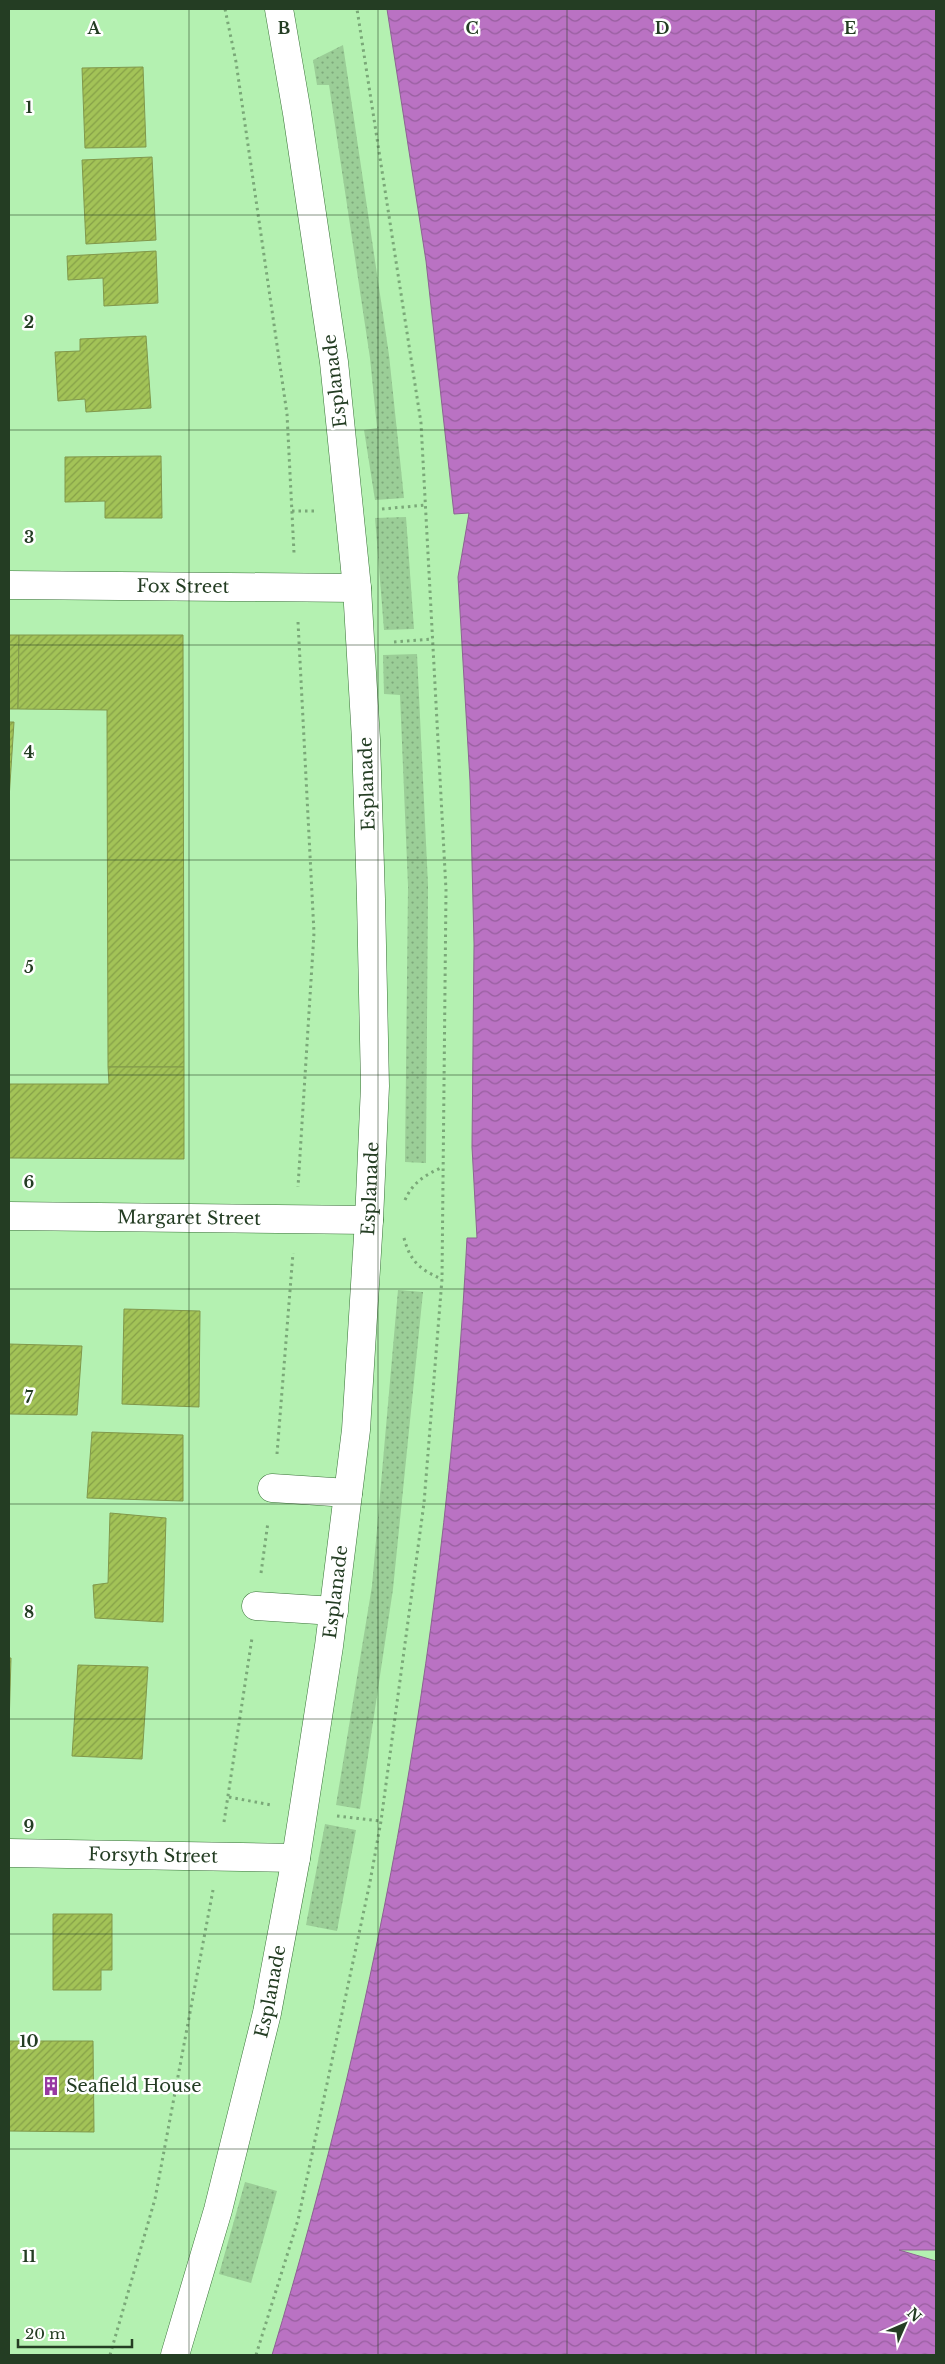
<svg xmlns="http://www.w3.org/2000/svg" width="945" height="2364" font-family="'Libre Baskerville',serif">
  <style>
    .grass { fill: url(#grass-dots) }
    .water { fill: url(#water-waves); stroke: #8d6293 }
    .building { fill: url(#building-hatch); stroke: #81984b }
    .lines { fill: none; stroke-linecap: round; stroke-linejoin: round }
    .minor-casing { stroke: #387137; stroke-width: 29 }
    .path { stroke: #7aa878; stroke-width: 3; stroke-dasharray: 2.5 4; stroke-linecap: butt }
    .minor { stroke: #fff; stroke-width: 28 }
    .grid { fill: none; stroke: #243d23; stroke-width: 1; stroke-opacity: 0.55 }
    .labels { text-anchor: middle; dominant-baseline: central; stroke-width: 5; stroke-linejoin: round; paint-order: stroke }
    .street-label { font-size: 18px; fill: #243d23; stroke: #fff }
    .poi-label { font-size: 18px; fill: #243d23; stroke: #fff; text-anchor: start }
    .grid-label { font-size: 16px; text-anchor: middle; font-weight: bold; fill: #243d23; stroke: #fff; stroke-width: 5; stroke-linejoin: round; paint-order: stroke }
  </style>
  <defs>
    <pattern id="grass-dots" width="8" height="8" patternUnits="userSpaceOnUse" patternTransform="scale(1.25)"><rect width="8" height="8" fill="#9bce97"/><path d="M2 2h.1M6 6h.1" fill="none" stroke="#7ea87b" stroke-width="1.8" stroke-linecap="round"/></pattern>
    <pattern id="water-waves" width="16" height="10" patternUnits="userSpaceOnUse" patternTransform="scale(1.25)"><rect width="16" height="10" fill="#ba72c3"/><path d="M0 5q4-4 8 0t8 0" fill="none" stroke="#975f9e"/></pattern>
    <pattern id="building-hatch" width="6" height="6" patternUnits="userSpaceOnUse" patternTransform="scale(1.25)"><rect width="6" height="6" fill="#a3c357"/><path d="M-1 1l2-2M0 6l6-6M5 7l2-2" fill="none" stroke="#85a048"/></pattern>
  </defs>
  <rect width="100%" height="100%" fill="#b4f1b1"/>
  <g class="grass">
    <path d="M343 45 389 355 404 498 375 500 364 430 377 428 370 358 329 85H317L313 60Z"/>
    <path d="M406 517 414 629 384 630 375 518Z"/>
    <path d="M417 654 428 885 426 1163 405 1162 408 886 400 695 384 694 383 655Z"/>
    <path d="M398 1290 423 1292 393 1589 360 1809 336 1805 372 1586Z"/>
    <path d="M325 1824 356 1830 337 1931 306 1925Z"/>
    <path d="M245 2182 277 2191 251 2283 219 2274Z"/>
  </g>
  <path class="water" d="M387 9H936V2250H899L936 2261V2355H272C383 1989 447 1621 467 1238H477L472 1147 474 944 470 781 458 577 469 513 454 514 426 261Z"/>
  <g class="building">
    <path d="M143 67 146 147 85 148 82 68Z"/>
    <path d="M152 157 156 240 86 244 82 160Z"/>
    <path d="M156 251 158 303 104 306 103 278 68 280 67 256Z"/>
    <path d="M146 336 151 408 86 412 85 399 58 401 55 352 80 351V339Z"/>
    <path d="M161 456 162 518H105V501L65 502V457Z"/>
    <path d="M9 635H19L18 709H9Z"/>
    <path d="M19 635H183L184 1067H108L107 710 18 709Z"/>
    <path d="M9 722H14L9 799Z"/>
    <path d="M108 1067H184V1159L9 1158V1084H109Z"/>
    <path d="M124 1309 200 1311 199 1407 122 1404Z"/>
    <path d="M9 1344 82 1346 77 1415 9 1414Z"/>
    <path d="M92 1432 183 1435V1501L87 1498Z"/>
    <path d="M110 1513 166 1518 163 1622 95 1618 93 1585 108 1583Z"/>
    <path d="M9 1658H11L9 1726Z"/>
    <path d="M78 1665 148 1667 142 1759 72 1756Z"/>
    <path d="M53 1914H112V1970H101V1990H53Z"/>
    <path d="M9 2041H93L94 2132 9 2131Z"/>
  </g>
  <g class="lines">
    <g class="minor-casing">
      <g id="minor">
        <path id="s1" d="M9 585 357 588"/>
        <path id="s2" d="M9 1216 369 1220"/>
        <path d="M272 1488 348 1493"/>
        <path d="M256 1606 334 1611"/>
        <path id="s3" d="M9 1853 296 1858"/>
        <path id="s4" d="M175 2355 218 2210 267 2013 296 1858 329 1646 356 1430 369 1220 375 1086 371 899 366 740 357 588 334 362 297 113 279 9"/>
      </g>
    </g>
    <g class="path">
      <path d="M225 9 236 62 287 414 294 553"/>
      <path d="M382 509 426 505"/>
      <path d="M292 511H316"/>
      <path d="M298 622 314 933 298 1187"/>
      <path d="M394 642 433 639"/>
      <path d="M405 1200C413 1182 425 1175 443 1167"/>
      <path d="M404 1238C410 1261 420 1270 442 1279"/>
      <path d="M277 1454 293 1253"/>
      <path d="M261 1573 268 1522"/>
      <path d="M229 1797 271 1805"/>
      <path d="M337 1816 381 1821"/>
      <path d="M224 1822 252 1638"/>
      <path d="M110 2355 155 2199 213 1890"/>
      <path d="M256 2355 298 2220 370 1882 381 1821 424 1503 442 1279 446 890 421 423 357 9"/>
    </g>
    <use href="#minor" class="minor"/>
  </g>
  <path class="grid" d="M189 9V2355M378 9V2355M567 9V2355M756 9V2355M9 215H936M9 430H936M9 645H936M9 860H936M9 1075H936M9 1289H936M9 1504H936M9 1719H936M9 1934H936M9 2149H936"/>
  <defs>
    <g id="building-bare" transform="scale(1.5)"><path d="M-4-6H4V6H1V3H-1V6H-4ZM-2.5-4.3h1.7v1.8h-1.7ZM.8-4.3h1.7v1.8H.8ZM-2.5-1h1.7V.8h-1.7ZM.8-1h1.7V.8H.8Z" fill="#9739a2" stroke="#fff" stroke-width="2.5" paint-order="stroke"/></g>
  </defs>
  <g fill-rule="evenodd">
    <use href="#building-bare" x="51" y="2086"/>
  </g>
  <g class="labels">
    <g class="street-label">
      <text transform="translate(335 381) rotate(-97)">Esplanade</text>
      <text stroke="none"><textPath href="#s1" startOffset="174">Fox Street</textPath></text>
      <text transform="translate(367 784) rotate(-92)">Esplanade</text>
      <text stroke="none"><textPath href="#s4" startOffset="1186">Esplanade</textPath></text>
      <text stroke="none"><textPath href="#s2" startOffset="180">Margaret Street</textPath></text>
      <text stroke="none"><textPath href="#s4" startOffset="781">Esplanade</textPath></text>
      <text stroke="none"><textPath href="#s3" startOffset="144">Forsyth Street</textPath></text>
      <text stroke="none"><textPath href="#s4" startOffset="376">Esplanade</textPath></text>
    </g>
    <g class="poi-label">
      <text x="66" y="2086">Seafield House</text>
    </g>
  </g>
  <g class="grid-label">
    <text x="94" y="34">A</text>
    <text x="284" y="34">B</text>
    <text x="472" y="34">C</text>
    <text x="662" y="34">D</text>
    <text x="850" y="34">E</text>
    <text x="29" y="113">1</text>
    <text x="29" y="328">2</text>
    <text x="29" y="543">3</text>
    <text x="29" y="758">4</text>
    <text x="29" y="973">5</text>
    <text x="29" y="1188">6</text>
    <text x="29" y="1403">7</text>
    <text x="29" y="1618">8</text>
    <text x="29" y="1832">9</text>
    <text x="29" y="2047">10</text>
    <text x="29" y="2262">11</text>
  </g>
  <rect width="945" height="2364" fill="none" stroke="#243d23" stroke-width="20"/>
  <g transform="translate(905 2324) rotate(45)" stroke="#ffffff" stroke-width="4" paint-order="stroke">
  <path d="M0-4L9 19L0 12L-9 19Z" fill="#243d23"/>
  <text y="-8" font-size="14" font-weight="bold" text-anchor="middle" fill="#243d23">N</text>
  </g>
  <path d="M18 2339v8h114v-8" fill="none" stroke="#243d23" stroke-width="2.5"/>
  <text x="25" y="2339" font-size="15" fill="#243d23" stroke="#ffffff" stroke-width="4" paint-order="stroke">20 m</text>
</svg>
